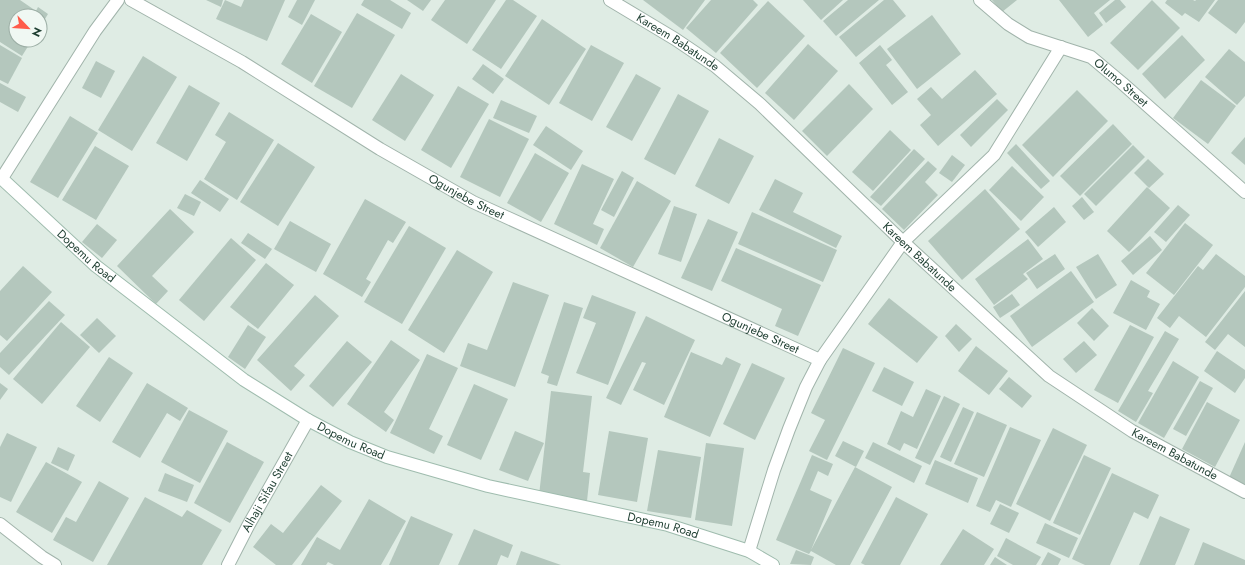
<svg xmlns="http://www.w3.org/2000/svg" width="1245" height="565" font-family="Jost,sans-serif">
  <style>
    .building { fill: #b4c7bd }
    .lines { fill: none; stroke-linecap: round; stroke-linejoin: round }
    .street-casing { stroke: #a1b4ab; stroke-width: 14 }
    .secondary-casing { stroke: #9fbcae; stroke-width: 14 }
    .street { stroke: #fff; stroke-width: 12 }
    .secondary { stroke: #fff; stroke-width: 12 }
    .labels { text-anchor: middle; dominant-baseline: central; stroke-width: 3; stroke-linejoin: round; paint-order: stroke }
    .street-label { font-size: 12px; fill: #1e3e31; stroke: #f0f8f3 }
  </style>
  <rect width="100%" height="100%" fill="#dfece4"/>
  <g class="building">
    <path d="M0 0H20L36 11 38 7 48 14 40 27V16H16V40H32L22 56 0 42Z"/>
    <path d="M206 0H223L221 7Z"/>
    <path d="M225 0 241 7 244 0H285L267 41 216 19Z"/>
    <path d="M297 0H315L302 25 288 17Z"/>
    <path d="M364 0H390L411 13 402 29 361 5Z"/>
    <path d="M407 0H431L423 11Z"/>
    <path d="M445 0H496L467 44 431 20Z"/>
    <path d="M506 0H513L537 16 501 69 472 50Z"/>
    <path d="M643 0H705L683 30Z"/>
    <path d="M711 0H753L758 5 716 53 686 28Z"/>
    <path d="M803 0H843L821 20Z"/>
    <path d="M848 0H879L836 36 823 21Z"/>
    <path d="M884 0H893L906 16 856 57 839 37Z"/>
    <path d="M992 0H1017L1002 12Z"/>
    <path d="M1059 0H1110L1094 13 1103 25 1088 37Z"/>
    <path d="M1115 0H1120L1126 7 1106 23 1099 13Z"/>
    <path d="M1152 0 1180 28 1138 70 1110 43Z"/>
    <path d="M1167 0H1193L1195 1 1196 0H1215L1199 22 1185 13 1182 16 1165 3Z"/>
    <path d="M1218 0H1245V22L1236 34 1208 13Z"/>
    <path d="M768 1 805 36 757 88 720 53Z"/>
    <path d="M357 13 395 35 352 108 314 86Z"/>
    <path d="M311 14 342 32 312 83 281 64Z"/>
    <path d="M932 15 961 54 917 89 887 49Z"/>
    <path d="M542 19 586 49 549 105 505 76Z"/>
    <path d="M1182 35 1205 60 1165 99 1142 74Z"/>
    <path d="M808 44 838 71 794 120 765 93Z"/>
    <path d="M0 45 22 58 8 84 0 80Z"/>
    <path d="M591 45 624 63 592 121 559 103Z"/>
    <path d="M880 45 892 60 886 65 908 92 892 105 859 63Z"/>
    <path d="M1229 49 1245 62V96L1237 105 1205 77Z"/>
    <path d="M143 56 177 77 132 151 98 130Z"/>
    <path d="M96 61 115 71 101 98 82 88Z"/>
    <path d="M483 64 504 79 493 94 472 79Z"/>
    <path d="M975 70 997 94 938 146 920 125 931 115 917 99 931 87 942 99Z"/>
    <path d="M401 74 434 95 405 141 372 120Z"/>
    <path d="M636 74 661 88 632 141 606 127Z"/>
    <path d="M1201 80 1236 106 1208 144 1173 118Z"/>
    <path d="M0 83 26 97 18 112 0 102Z"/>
    <path d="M849 84 873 109 827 156 802 131Z"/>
    <path d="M189 85 220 103 187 161 156 143Z"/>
    <path d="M458 86 489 104 451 168 421 150Z"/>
    <path d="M1077 90 1108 121 1053 177 1022 145Z"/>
    <path d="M678 94 709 111 675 175 644 159Z"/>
    <path d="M997 99 1008 110 971 147 960 135Z"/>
    <path d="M501 100 537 116 529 133 493 118Z"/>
    <path d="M229 112 274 140 237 200 204 179 226 142 215 135Z"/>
    <path d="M70 116 98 133 58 198 30 182Z"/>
    <path d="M489 119 529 139 500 197 460 177Z"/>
    <path d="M1113 124 1132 144 1080 196 1060 176Z"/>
    <path d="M546 126 583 151 571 170 533 145Z"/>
    <path d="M890 130 911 150 873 191 852 172Z"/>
    <path d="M1245 137V165L1231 153Z"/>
    <path d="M719 138 754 156 729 204 695 186Z"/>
    <path d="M278 143 315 167 278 226 240 202Z"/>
    <path d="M1016 144 1050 181 1041 189 1007 153Z"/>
    <path d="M1133 145 1145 157 1096 206 1084 194Z"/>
    <path d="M95 146 129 166 96 220 62 200Z"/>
    <path d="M914 149 925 159 881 206 870 197Z"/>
    <path d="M535 153 569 173 541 222 507 203Z"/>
    <path d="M952 155 965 165 952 182 939 173Z"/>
    <path d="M1148 159 1164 174 1149 188 1134 173Z"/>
    <path d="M928 161 937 169 925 182 938 195 904 230 882 209Z"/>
    <path d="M582 164 614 179 593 224 604 229 597 245 554 224Z"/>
    <path d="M1012 166 1044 197 1021 221 989 190Z"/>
    <path d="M622 171 634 178 614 217 601 210Z"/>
    <path d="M775 179 803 193 793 212 842 236 836 248 759 210Z"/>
    <path d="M200 180 229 199 220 212 191 193Z"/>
    <path d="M637 181 671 201 633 267 600 248Z"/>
    <path d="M1147 187 1170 208 1129 252 1107 231Z"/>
    <path d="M985 189 1020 229 962 280 928 241Z"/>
    <path d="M185 194 201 202 194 216 177 208Z"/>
    <path d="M1082 197 1094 212 1084 220 1072 206Z"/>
    <path d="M365 199 406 222 393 243 388 240 366 279 371 282 362 297 323 274Z"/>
    <path d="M1178 205 1190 215 1166 242 1154 232Z"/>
    <path d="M674 206 697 214 681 262 658 254Z"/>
    <path d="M1054 207 1066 222 1038 247 1025 232Z"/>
    <path d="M170 209 194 232 152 276 168 291 156 304 117 266Z"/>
    <path d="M752 212 837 250 823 282 738 244Z"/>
    <path d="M708 219 738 232 712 291 681 278Z"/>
    <path d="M290 221 331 244 316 272 274 249Z"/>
    <path d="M1185 223 1213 245 1174 295 1146 273Z"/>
    <path d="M97 224 117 240 102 258 82 242Z"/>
    <path d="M409 226 446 248 402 324 364 302Z"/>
    <path d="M248 233 272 249 265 259 241 243Z"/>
    <path d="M1150 236 1162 250 1133 275 1121 261Z"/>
    <path d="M231 238 256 260 204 321 179 300Z"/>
    <path d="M1028 239 1043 259 1023 274 1028 279 994 305 975 279Z"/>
    <path d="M736 248 821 285 798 336 775 326 782 309 721 281Z"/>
    <path d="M457 250 493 272 444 353 408 330Z"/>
    <path d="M1055 254 1065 269 1037 289 1026 273Z"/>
    <path d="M1098 254 1117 285 1096 299 1076 267Z"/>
    <path d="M1216 254 1245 276V287L1206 337 1179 316 1170 328 1157 318 1198 266 1203 270Z"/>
    <path d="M266 263 294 285 258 329 230 307Z"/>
    <path d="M23 266 52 292 7 341 0 335V291Z"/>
    <path d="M1071 271 1094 302 1032 347 1010 316Z"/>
    <path d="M1131 280 1150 291 1147 297 1160 304 1146 330 1113 313Z"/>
    <path d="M513 282 549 295 515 387 460 366 468 343 487 350Z"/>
    <path d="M1245 291V347L1228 334 1215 350 1205 342Z"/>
    <path d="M1012 294 1020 305 1000 318 993 307Z"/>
    <path d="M315 295 339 316 294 366 305 375 291 391 257 360Z"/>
    <path d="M592 295 636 312 608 385 576 373 596 323 583 318Z"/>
    <path d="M889 298 938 337 917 363 868 324Z"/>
    <path d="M49 301 65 315 9 375 0 367V353Z"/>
    <path d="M564 302 583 308 557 386 547 383 549 376 541 373Z"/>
    <path d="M1092 308 1109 326 1094 341 1077 323Z"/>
    <path d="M646 316 695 340 664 405 633 390 646 363 642 362 621 405 606 398Z"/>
    <path d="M97 318 116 336 99 353 80 335Z"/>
    <path d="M61 322 90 347 42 404 13 379Z"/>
    <path d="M956 324 972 339 959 352 945 336Z"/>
    <path d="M248 325 266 337 245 369 228 357Z"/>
    <path d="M1130 325 1154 337 1118 403 1094 390Z"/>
    <path d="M1165 331 1179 339 1148 391 1153 393 1136 422 1118 411Z"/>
    <path d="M391 340 420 360 384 412 394 420 386 432 347 404Z"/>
    <path d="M347 341 372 362 333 407 309 386Z"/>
    <path d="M1084 341 1097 355 1076 373 1063 359Z"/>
    <path d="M976 346 1008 371 989 395 958 371Z"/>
    <path d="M843 348 875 363 827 460 809 451 825 420 811 413Z"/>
    <path d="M1217 351 1245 370V378L1235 393 1204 371Z"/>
    <path d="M691 352 722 365 726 357 741 364 710 437 664 417Z"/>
    <path d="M427 354 458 368 429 429 443 436 434 454 390 433Z"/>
    <path d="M109 357 133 373 100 422 76 406Z"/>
    <path d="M1173 361 1199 377 1164 438 1138 423Z"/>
    <path d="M752 363 785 378 755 440 723 424Z"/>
    <path d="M884 367 914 382 902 406 872 391Z"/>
    <path d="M1009 377 1032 396 1022 408 999 389Z"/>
    <path d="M1200 381 1213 388 1186 436 1173 429Z"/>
    <path d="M0 383 8 389 0 400Z"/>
    <path d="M147 383 188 408 180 421 167 413 140 458 112 442Z"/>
    <path d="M474 384 508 399 481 460 447 445Z"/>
    <path d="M926 389 941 396 917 449 904 443 900 451 887 444 901 411 913 417Z"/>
    <path d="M551 391 592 396 583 472 590 473 587 501 539 495Z"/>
    <path d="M944 396 960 404 930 465 915 458Z"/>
    <path d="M1207 402 1240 420 1215 467 1182 449Z"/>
    <path d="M963 407 974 412 951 462 940 457Z"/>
    <path d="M189 410 228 431 200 483 161 462Z"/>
    <path d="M977 412 1007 425 984 477 954 464Z"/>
    <path d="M1010 427 1041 440 1011 507 996 500 990 512 976 506Z"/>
    <path d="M1053 428 1087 445 1050 521 1016 504Z"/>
    <path d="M515 431 544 443 528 481 499 470Z"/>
    <path d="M609 431 648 438 637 502 598 495Z"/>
    <path d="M7 433 37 447 11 502 0 497V447Z"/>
    <path d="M843 441 864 451 856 467 835 456Z"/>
    <path d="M227 442 264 462 230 523 194 503Z"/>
    <path d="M873 442 922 466 914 483 865 458Z"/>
    <path d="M1245 442V488L1228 480Z"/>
    <path d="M706 443 744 448 732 526 695 520Z"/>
    <path d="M58 447 75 455 68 471 51 463Z"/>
    <path d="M658 450 701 457 691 518 647 511Z"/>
    <path d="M812 455 833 464 828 476 818 471 810 490 832 500 811 550 855 467 892 487 850 565H836L811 551 809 554 776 540Z"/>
    <path d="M1084 455 1111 468 1080 535 1053 523Z"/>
    <path d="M935 460 978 478 968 503 925 484Z"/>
    <path d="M46 462 82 482 52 533 16 512Z"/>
    <path d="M165 473 194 485 187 502 158 491Z"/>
    <path d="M1112 473 1159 495 1148 519 1134 512 1110 565H1085L1072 559Z"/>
    <path d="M99 481 129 498 93 562 53 540 66 517 76 522Z"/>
    <path d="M321 485 342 501 292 565H276L253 547 271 524 283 533Z"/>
    <path d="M145 497 182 517 187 510 222 530 202 565H107Z"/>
    <path d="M896 497 928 514 900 565H865L861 563Z"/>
    <path d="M369 499 406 521 381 565H334L328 562 326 565H301L317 537 340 550Z"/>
    <path d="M1000 504 1019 513 1009 533 990 524Z"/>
    <path d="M411 516 453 534 439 565H389Z"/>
    <path d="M1160 516 1190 529 1175 565H1139Z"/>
    <path d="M1045 523 1078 538 1069 558 1036 543Z"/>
    <path d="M474 529 513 545 508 558 501 555 497 565H458Z"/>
    <path d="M963 529 994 549 984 565H940Z"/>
    <path d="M1006 538 1041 557 1036 565H1013L997 556Z"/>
    <path d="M1203 542 1245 560V565H1194Z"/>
    <path d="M796 550 814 557 811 565 790 564Z"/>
    <path d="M521 551 561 565H516Z"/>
    <path d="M1048 552 1061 559 1058 565H1041Z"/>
    <path d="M995 557 1007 565H990Z"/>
  </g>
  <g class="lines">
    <g class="street-casing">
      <g id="street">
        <path id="s1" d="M131 0 242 62 380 149 473 202 820 360"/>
        <path id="s2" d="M610 0 675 39 715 66 760 104 903 242 1049 376 1132 431 1245 492"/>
        <path id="s3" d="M980 0 1008 24 1029 37 1091 57 1122 83 1245 192"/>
        <path d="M2 178 95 31 118 0"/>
        <path d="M0 524 42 557 55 565"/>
        <path d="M749 551 774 470 789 429 806 387 820 360 903 242 994 155 1061 47"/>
        <path id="s4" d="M228 565 248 526 308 420"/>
      </g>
    </g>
    <g class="secondary-casing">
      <g id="secondary">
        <path id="s5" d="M0 177 96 266 244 380 308 420 350 442 387 457 488 486 668 525 749 551 773 565"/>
      </g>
    </g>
    <use href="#street" class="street"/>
    <use href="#secondary" class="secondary"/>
  </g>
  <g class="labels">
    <g class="street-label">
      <text stroke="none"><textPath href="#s2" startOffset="80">Kareem Babatunde</textPath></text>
      <text stroke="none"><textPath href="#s3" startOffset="166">Olumo Street</textPath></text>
      <text stroke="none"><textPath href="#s1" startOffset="389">Ogunjebe Street</textPath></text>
      <text stroke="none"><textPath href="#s5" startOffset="117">Dopemu Road</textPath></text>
      <text stroke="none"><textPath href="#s2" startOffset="404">Kareem Babatunde</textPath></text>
      <text stroke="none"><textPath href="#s1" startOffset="713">Ogunjebe Street</textPath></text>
      <text stroke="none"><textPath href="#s5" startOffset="441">Dopemu Road</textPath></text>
      <text stroke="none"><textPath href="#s2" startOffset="728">Kareem Babatunde</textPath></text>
      <text stroke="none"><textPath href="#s4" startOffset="83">Alhaji Sifau Street</textPath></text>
      <text stroke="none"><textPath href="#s5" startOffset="765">Dopemu Road</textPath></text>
    </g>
  </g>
  <g transform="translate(28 28) rotate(115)"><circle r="19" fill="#f0f8f3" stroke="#9caea5"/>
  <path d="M0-3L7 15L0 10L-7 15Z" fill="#ff5b4a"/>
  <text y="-6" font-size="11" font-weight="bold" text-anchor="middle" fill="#1e3e31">N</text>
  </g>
</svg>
